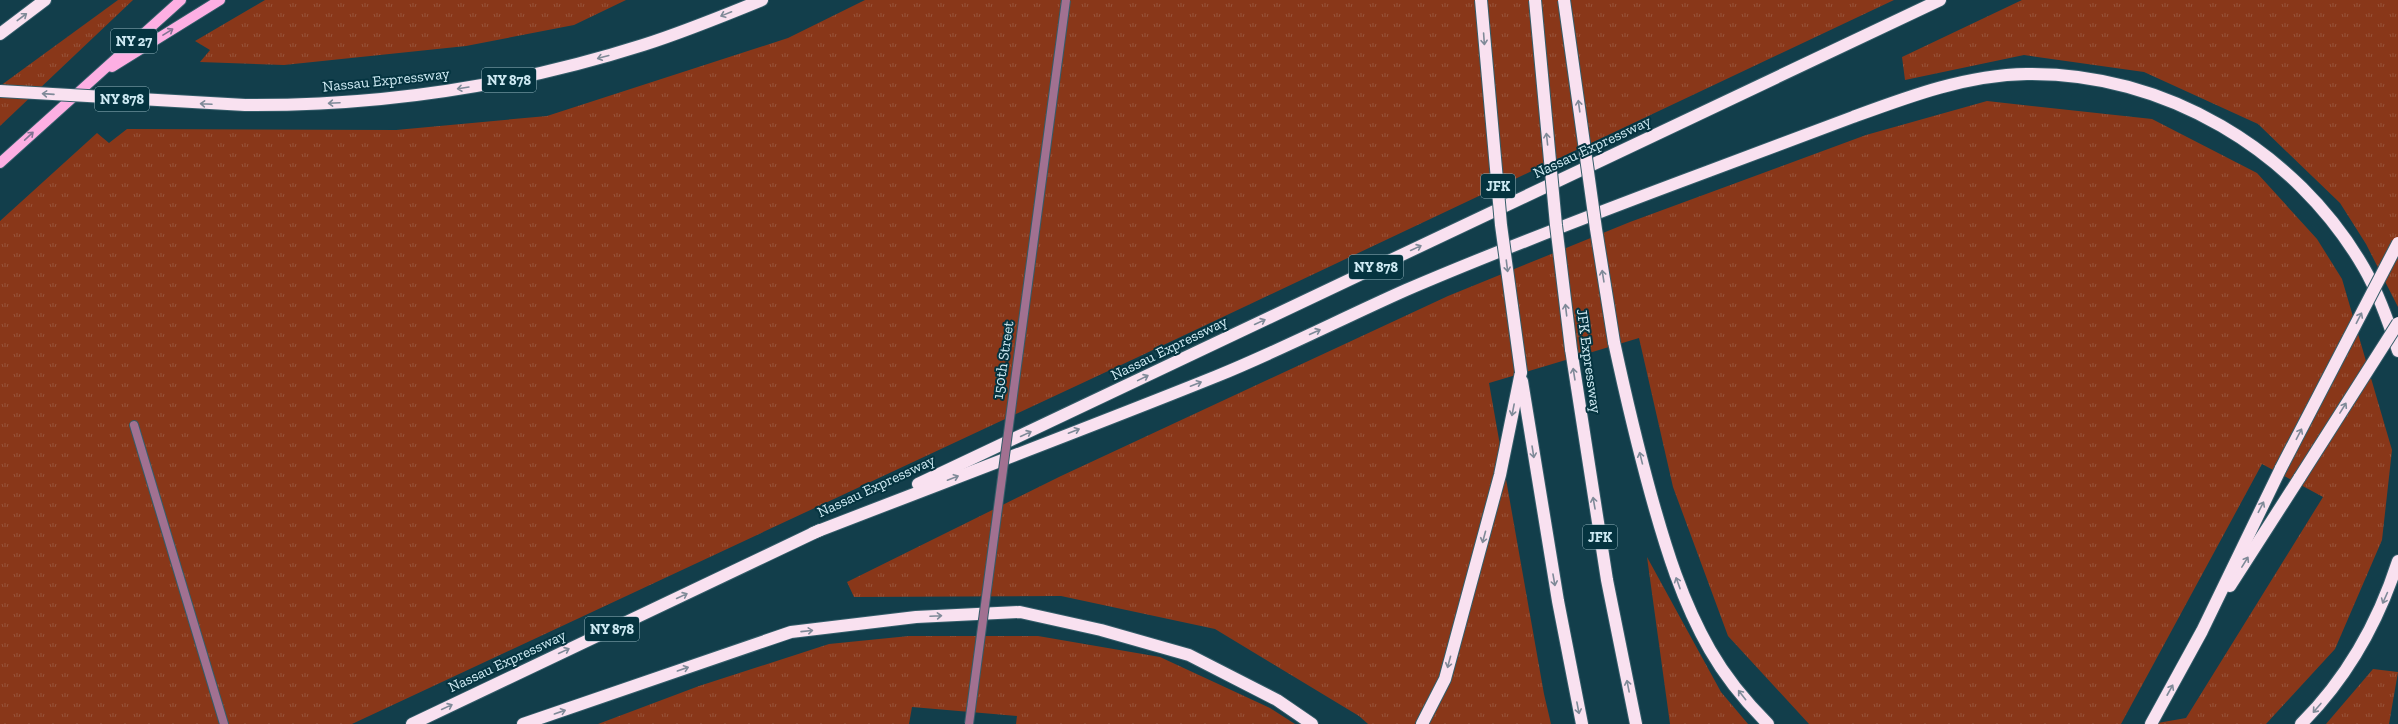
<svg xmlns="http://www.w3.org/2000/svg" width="2398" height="724" font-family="'Zilla Slab',serif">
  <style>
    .grass { fill: url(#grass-tufts) }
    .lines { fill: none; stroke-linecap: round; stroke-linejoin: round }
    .lane-casing { stroke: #345d69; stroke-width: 10 }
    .primary-casing { stroke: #345d69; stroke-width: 12 }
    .highway-casing { stroke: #345d69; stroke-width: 14 }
    .lane { stroke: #a17191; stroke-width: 8 }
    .primary { stroke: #fdafe3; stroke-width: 10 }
    .highway { stroke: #f9e1f0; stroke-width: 12 }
    .street-bridge-casing { stroke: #345d69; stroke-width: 10; stroke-linecap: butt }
    .highway-bridge-casing { stroke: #345d69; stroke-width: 14; stroke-linecap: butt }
    .street-bridge { stroke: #a17191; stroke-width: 8 }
    .highway-bridge { stroke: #f9e1f0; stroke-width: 12 }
    .oneway { stroke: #7f8a98 }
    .oneway2 { stroke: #817292 }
    .labels { text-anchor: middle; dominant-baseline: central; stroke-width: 4; stroke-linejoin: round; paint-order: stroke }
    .shield { fill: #053440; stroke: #92b3bd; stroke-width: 1 }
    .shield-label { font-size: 14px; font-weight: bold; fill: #ceeaf3 }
    .street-label { font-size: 15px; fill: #ceeaf3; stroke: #053440 }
  </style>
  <defs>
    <pattern id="grass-tufts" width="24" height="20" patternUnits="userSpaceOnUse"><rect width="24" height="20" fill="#893719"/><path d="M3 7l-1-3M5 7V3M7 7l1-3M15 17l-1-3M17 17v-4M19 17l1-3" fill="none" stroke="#98543b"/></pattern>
  </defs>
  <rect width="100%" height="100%" fill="#123e4b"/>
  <g class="grass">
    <path d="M118 0H133L0 126V86Z"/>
    <path d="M265 0H626L574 25 466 46 284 65 200 62 210 50 195 41Z"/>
    <path d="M865 0H1894L1136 358 352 724H0V221L97 133 109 143 127 129 396 130 547 116 788 38Z"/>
    <path d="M2022 0H2398V307L2366 244 2340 203 2258 124 2144 72 2024 55 1905 80 1902 57Z"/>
    <path d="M1987 101 2152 119 2257 173 2317 239 2342 279 2392 450 2382 540 2335 649 2266 724H2152L2186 718 2323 497 2262 464 2121 724H1809L1728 636 1673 487 1639 338 1489 383 1544 694 1551 724H1368L1359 716 1215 629 1061 596 854 597 847 582 1061 476 1448 296 1630 222 1866 135Z"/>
    <path d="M1647 557 1721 692 1748 724H1670Z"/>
    <path d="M909 636H1038L1160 657 1270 708 1295 724H1016L1017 716 912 707 909 724H598L699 686 829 644Z"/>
    <path d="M2373 669 2398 672 2389 724H2326Z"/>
  </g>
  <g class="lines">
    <g class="lane-casing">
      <path id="lane" d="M134 425 224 724"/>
    </g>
    <g class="primary-casing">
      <g id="primary">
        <path d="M112 67 220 0"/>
        <path d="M0 163 181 0"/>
      </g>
    </g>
    <g class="highway-casing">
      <g id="highway">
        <path d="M0 34 45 0"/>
        <path d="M245 105C380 106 514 86 643 45 684 32 723 16 762 0"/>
        <path d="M1614 342C1625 393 1637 444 1651 495 1666 549 1682 601 1710 650 1726 678 1746 702 1768 724"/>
        <path d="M1571 349 1607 580 1636 724"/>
        <path d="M1522 381 1558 601 1582 724"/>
        <path d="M918 484 1940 0"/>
        <path d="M813 533C947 481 1083 430 1217 376 1281 350 1343 318 1406 290 1506 247 1607 209 1709 171 1757 153 1805 135 1853 117 1910 96 1966 75 2027 74 2164 72 2296 150 2364 268 2379 294 2389 323 2398 351"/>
        <path d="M2230 586 2300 477"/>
        <path d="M412 724 820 530"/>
        <path d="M523 724 791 632 916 617 1020 612 1101 630 1189 655 1277 700 1312 724"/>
        <path d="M1422 724 1445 679 1500 475 1521 372"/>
        <path d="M2151 724 2202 631 2281 468"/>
        <path d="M2301 724C2347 678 2378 623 2398 561"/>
      </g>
    </g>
    <use href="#lane" class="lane"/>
    <use href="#primary" class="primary"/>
    <use href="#highway" class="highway"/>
    <g class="street-bridge-casing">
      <path id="street-bridge" d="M969 724 1066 0"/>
    </g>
    <g class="highway-bridge-casing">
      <g id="highway-bridge">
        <path d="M1481 0 1501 225 1521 372"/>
        <path d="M1535 0 1556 225 1571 349"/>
        <path d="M1564 0 1596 229 1614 342"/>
        <path d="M0 91 245 105"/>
        <path d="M2281 468 2398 243"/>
        <path d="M2300 477 2398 323"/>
      </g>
    </g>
    <use href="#street-bridge" class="street-bridge"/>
    <use href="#highway-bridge" class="highway-bridge"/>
  </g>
  <defs><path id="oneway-shaft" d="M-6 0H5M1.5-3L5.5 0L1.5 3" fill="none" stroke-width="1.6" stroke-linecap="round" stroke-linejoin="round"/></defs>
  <g class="oneway">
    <use href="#oneway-shaft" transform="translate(726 14) rotate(158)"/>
    <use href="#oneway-shaft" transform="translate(22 17) rotate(-37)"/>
    <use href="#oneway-shaft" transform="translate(1484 39) rotate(86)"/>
    <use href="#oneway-shaft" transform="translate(603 57) rotate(165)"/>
    <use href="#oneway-shaft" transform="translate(463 88) rotate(171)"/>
    <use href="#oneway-shaft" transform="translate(48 94) rotate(-176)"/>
    <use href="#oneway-shaft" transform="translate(334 103) rotate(177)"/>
    <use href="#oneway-shaft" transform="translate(206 104) rotate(-177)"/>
    <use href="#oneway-shaft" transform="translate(1579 106) rotate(-98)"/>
    <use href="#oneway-shaft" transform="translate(1547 139) rotate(-96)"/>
    <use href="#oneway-shaft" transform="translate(1416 248) rotate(-25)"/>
    <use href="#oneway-shaft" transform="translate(1507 266) rotate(83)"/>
    <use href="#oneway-shaft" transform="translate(1603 276) rotate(-99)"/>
    <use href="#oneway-shaft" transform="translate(1566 310) rotate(-97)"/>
    <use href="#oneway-shaft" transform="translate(2359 318) rotate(-63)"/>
    <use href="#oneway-shaft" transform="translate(1260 322) rotate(-25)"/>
    <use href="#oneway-shaft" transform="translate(1315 332) rotate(-24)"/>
    <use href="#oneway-shaft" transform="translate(1574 374) rotate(-99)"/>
    <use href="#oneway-shaft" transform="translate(1143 378) rotate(-26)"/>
    <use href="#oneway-shaft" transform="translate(1196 384) rotate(-21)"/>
    <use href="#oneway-shaft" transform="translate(2343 408) rotate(-58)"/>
    <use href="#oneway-shaft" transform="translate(1513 410) rotate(101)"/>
    <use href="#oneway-shaft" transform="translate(1074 431) rotate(-21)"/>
    <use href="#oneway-shaft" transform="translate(1026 434) rotate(-25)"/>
    <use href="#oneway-shaft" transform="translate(2299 434) rotate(-63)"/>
    <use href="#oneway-shaft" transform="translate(1533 452) rotate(81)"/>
    <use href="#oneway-shaft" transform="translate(1641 458) rotate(-104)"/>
    <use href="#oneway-shaft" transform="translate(953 478) rotate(-21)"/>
    <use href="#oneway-shaft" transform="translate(1594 503) rotate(-100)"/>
    <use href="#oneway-shaft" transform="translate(2261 507) rotate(-63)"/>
    <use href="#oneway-shaft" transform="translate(1484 537) rotate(105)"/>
    <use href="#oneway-shaft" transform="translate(2245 562) rotate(-58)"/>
    <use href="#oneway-shaft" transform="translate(1554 580) rotate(80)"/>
    <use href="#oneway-shaft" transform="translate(1678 583) rotate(-110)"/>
    <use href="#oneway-shaft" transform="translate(682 596) rotate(-25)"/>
    <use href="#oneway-shaft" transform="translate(2385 598) rotate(114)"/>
    <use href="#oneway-shaft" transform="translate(936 616) rotate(-3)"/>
    <use href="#oneway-shaft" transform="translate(807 631) rotate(-6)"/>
    <use href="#oneway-shaft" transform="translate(564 651) rotate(-25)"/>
    <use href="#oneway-shaft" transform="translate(1449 662) rotate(105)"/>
    <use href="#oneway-shaft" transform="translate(683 669) rotate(-19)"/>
    <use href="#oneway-shaft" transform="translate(1628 686) rotate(-101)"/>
    <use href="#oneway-shaft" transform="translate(2170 690) rotate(-61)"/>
    <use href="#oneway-shaft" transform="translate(1742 695) rotate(-128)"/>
    <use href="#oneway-shaft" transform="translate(447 707) rotate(-25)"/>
    <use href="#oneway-shaft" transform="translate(1578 708) rotate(79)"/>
    <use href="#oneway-shaft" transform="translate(2317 708) rotate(131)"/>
    <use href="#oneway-shaft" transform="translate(560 712) rotate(-19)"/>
  </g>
  <g class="oneway2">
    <use href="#oneway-shaft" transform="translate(168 32) rotate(-32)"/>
    <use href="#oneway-shaft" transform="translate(29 136) rotate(-43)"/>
  </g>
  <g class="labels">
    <g class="shield">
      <rect x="111" y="29" width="46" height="24" rx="3"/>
      <rect x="482" y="68" width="54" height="24" rx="3"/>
      <rect x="95" y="87" width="54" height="24" rx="3"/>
      <rect x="1481" y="174" width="34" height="24" rx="3"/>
      <rect x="1349" y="255" width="54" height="24" rx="3"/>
      <rect x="1583" y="525" width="34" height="24" rx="3"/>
      <rect x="585" y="617" width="54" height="24" rx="3"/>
    </g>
    <g class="shield-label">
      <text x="134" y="41">NY 27</text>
      <text x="509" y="80">NY 878</text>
      <text x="122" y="99">NY 878</text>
      <text x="1498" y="186">JFK</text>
      <text x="1376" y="267">NY 878</text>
      <text x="1600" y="537">JFK</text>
      <text x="612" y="629">NY 878</text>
    </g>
    <g class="street-label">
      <text transform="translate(386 80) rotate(-6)">Nassau Expressway</text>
      <text transform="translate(1592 147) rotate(-25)">Nassau Expressway</text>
      <text transform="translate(1169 348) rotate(-26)">Nassau Expressway</text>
      <text transform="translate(1003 360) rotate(-82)">150th Street</text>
      <text transform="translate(1589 361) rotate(82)">JFK Expressway</text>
      <text transform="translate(876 486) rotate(-25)">Nassau Expressway</text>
      <text transform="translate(507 661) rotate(-25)">Nassau Expressway</text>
    </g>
  </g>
</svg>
